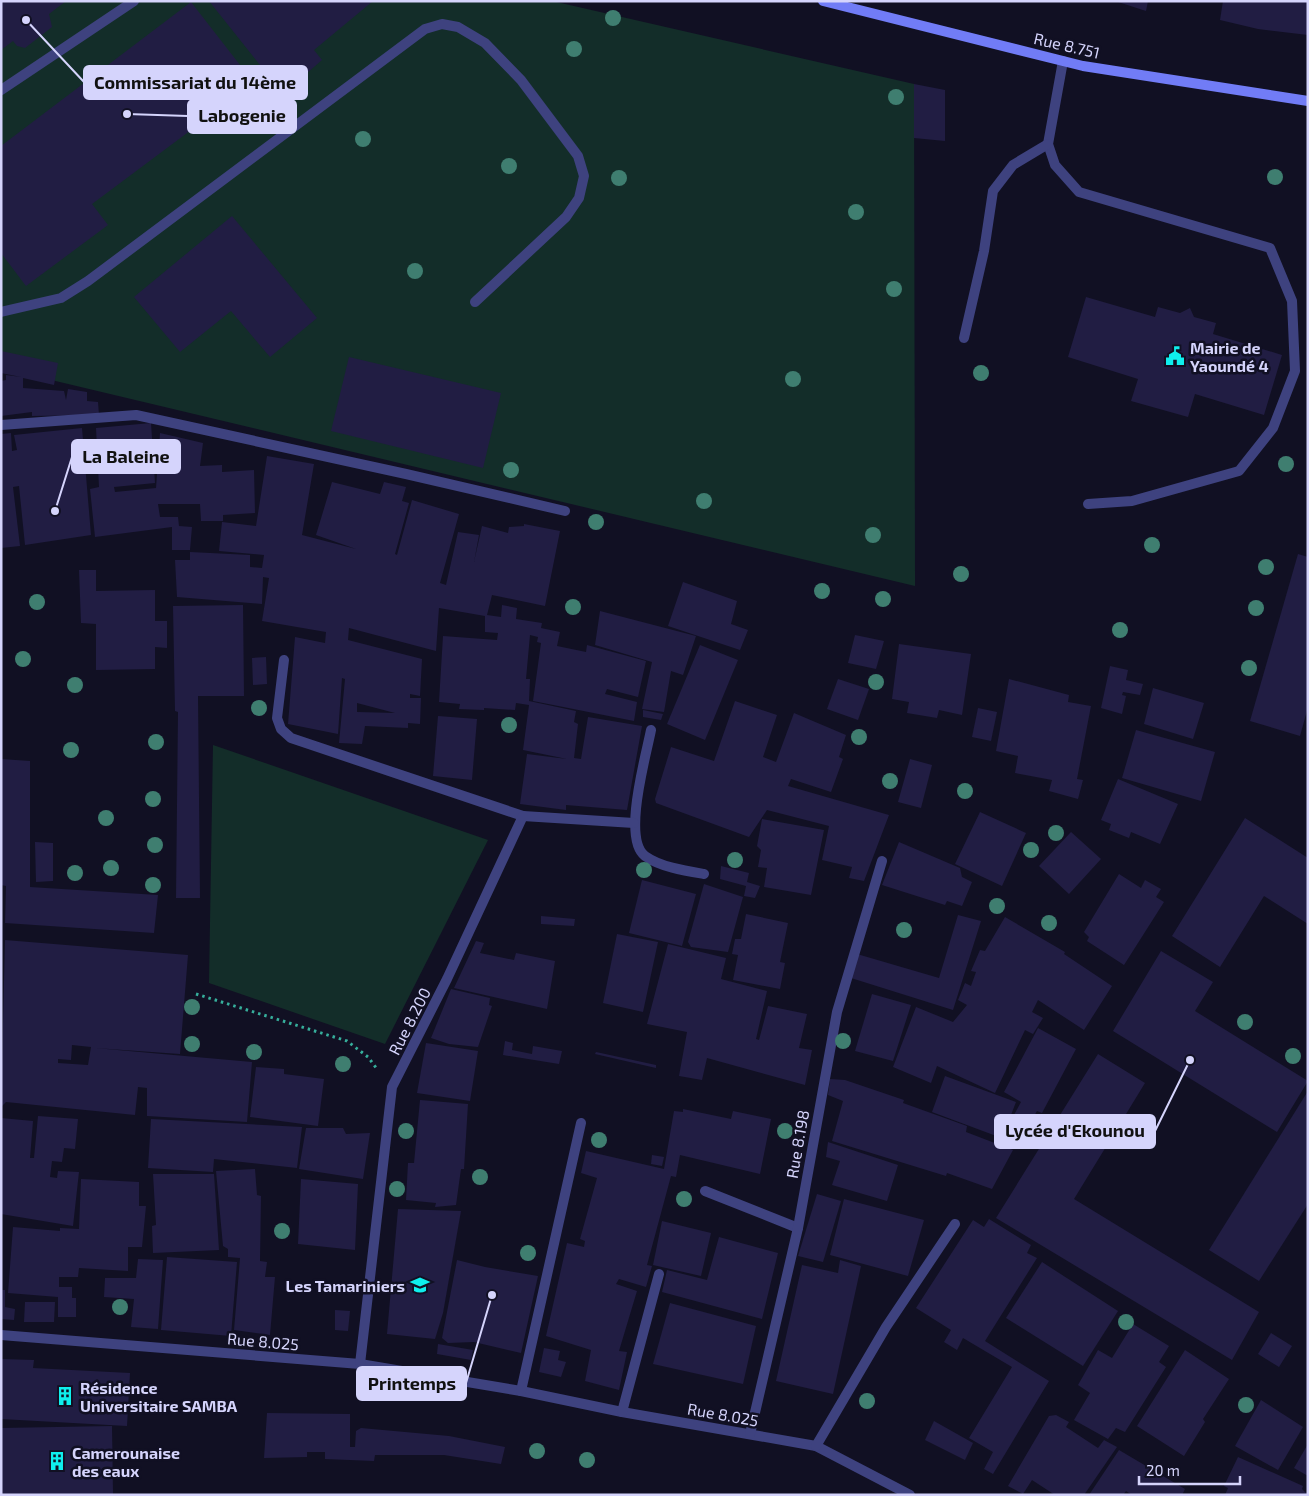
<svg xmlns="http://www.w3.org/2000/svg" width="1309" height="1496" font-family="'Exo 2',sans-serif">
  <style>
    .green { fill: #132d29 }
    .building { fill: #211d43; fill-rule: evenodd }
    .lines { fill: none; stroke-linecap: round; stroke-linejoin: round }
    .path { stroke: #36ae9b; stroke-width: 3; stroke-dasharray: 2.5 4; stroke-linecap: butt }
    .lane { stroke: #3e427f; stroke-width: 10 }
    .street { stroke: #3e427f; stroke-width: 10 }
    .secondary { stroke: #717cf6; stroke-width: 10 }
    .tree { fill: #3f7e70 }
    .labels { text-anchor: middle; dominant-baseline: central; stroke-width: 5; stroke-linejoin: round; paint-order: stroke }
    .street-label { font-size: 16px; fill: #d5d4fc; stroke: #111023 }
    .poi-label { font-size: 16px; font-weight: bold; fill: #d5d4fc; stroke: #111023; text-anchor: start }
    .leader { fill: none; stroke: #d5d4fc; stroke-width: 2 }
    .callout-dot { fill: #d5d4fc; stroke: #111023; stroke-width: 2 }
    .callout { fill: #d5d4fc; stroke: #d5d4fc; stroke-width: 2 }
    .callout-label { font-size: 18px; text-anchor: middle; font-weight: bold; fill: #111 }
  </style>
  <rect width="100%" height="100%" fill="#111023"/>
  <g class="green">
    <path d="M1 1H552L914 84 915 586 1 368Z"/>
    <path d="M213 745 488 840 385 1044 209 983Z"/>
  </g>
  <g class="building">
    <path d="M1 1H66L49 14 52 27 25 48 17 46 13 41 1 50Z"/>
    <path d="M209 1H373L314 50 322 60 283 94Z"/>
    <path d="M1115 1H1148L1146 11Z"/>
    <path d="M1223 1H1308V35L1258 29 1220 20Z"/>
    <path d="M191 2 254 83 92 204 108 225 26 286 1 253V146Z"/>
    <path d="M914 84 945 90V141L914 138Z"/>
    <path d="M232 216 317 318 270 357 231 311 180 352 134 297Z"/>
    <path d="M1086 297 1155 317 1158 307 1180 313 1190 308 1194 317 1216 323 1213 334 1282 355 1264 415 1195 394 1188 417 1131 401 1138 379 1068 357Z"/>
    <path d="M1 351 58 363 54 385 23 378V388L64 391 66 400 68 389 87 392V401L98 402 99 415 32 416V412L1 416V381L6 380V375L21 377 1 373Z"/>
    <path d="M349 357 501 393 483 468 331 431Z"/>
    <path d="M151 423 155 483 114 487 115 492 156 488 160 433 203 443 200 466 222 465V472L254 470 255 513 223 515V521H201L200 504H158L160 517H178L179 526 192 527 190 550H172V527L95 537 90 489 99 487 96 428Z"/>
    <path d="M82 428 91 535 25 545 19 486 13 487 20 546 1 548V434L11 433 12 451 17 450 14 435Z"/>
    <path d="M267 456 314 464 302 535 356 549 316 535 332 482 380 494 384 482 406 487 402 501 409 503 395 554 397 555 412 500 459 514 440 583 446 585 458 532 479 535 474 562 482 526 508 533 509 527 524 526V524L560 531 545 606 492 595 487 615 501 617 502 605 517 608 516 619 542 623 541 628 560 632 557 646 586 652 587 645 646 661 638 697 607 689 605 694 637 702 634 721 533 701 541 643 537 642 538 637 530 635 526 679H530L529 701 576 711 574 722 578 724 574 758 581 759 588 717 642 726 627 810 566 805V810L520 804 527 754 567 759 523 750 529 705 516 703 515 710 484 708V710L459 709 460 704 439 702 443 636 497 640 498 633 485 632V616L439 608 436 651 349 628 348 640 422 659 420 696 410 694V698H421L420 724 408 723V728L365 726 362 744 339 743 345 679 342 678 338 734 288 724 295 637 325 643 326 632 262 621 269 578 263 577 262 604 177 597 175 560H190V552L250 555V567L262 568 264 555 219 551 222 522 256 526ZM357 703 395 713 357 712Z"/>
    <path d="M1298 554 1308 557V707L1300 736 1250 721Z"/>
    <path d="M79 570H96V591L155 590V621H167V648L155 647V669L96 670V624L81 623Z"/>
    <path d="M683 582 737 601 731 624 748 630 740 650 668 626Z"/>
    <path d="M243 605 244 696H198L200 898H176L178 712 175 711 173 606Z"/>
    <path d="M600 611 696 636 683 675 671 671 664 712 642 709 652 662 595 645Z"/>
    <path d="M855 635 884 641 876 669 848 663Z"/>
    <path d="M899 644 971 654 962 715 939 710 937 718 907 713 909 702 892 699Z"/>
    <path d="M700 645 738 660 705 740 667 724Z"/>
    <path d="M266 657 267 684 253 685 252 658Z"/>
    <path d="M1110 666 1128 670 1126 680 1143 684 1140 695 1123 692 1122 695 1126 696 1122 714 1101 708Z"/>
    <path d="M838 679 869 689 858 720 827 709Z"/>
    <path d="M1009 679 1069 695 1068 702 1091 706 1077 779 1083 780 1078 799 1049 791 1052 780 1015 773 1018 756 996 751Z"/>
    <path d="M1153 688 1204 703 1193 739 1144 724Z"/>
    <path d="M735 701 777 715 763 757 776 762 794 713 846 735 839 757 843 759 831 792 791 779 788 786 889 815 864 881 849 878 852 867 822 860 829 826 767 810 749 837 656 803 655 799 671 747 714 761Z"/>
    <path d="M978 708 997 712 991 741 972 737Z"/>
    <path d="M643 710 663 714 661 720 643 717Z"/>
    <path d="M438 716 477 719 472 780 433 776Z"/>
    <path d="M1136 730 1215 752 1201 801 1122 778Z"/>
    <path d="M1 759 30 761V887L158 895 154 933 5 923 6 886 1 885Z"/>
    <path d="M910 759 932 765 921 808 898 802Z"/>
    <path d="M1118 779 1178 804 1160 844 1131 832 1129 838 1109 830 1111 824 1101 820Z"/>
    <path d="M980 812 1026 833 1002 886 955 864Z"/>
    <path d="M1245 818 1308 858V924L1264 896 1220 967 1172 936Z"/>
    <path d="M762 819 824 830 811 895 764 887 767 868 758 867 761 850 757 846Z"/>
    <path d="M1071 832 1101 859 1069 894 1039 866Z"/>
    <path d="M35 842 53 843V881L36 882Z"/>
    <path d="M899 842 960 868 962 877 972 882 962 906 947 901 945 905 882 885Z"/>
    <path d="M721 866 749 873 747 882 760 886 755 898 744 896 746 886 720 879Z"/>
    <path d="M1119 874 1141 888 1145 880 1161 889 1156 897 1164 902 1124 965 1087 941 1089 937 1084 932Z"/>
    <path d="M642 880 696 894 682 946 629 933Z"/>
    <path d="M704 884 743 897 728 952 691 947 688 942Z"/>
    <path d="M746 914 788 923 780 962 785 963 780 989 733 980 738 955 732 954 735 939H741Z"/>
    <path d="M958 915 981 921 953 1010 851 978 857 954 939 978Z"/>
    <path d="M541 916 575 919 574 926 541 924Z"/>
    <path d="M1005 917 1065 952 1064 954 1112 986 1084 1030 1038 1000 1032 1012 1043 1018 1033 1034 1025 1030 995 1093 937 1066 931 1083 893 1067 916 1007 953 1022 967 1005 958 1000 965 983 971 986 976 972 971 971 980 950 985 951Z"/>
    <path d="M617 934 658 942 643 1012 603 1003Z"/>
    <path d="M5 940 188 955 180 1054 95 1048 252 1062 247 1122 147 1116V1088L138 1087 135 1115 6 1102 1 1107ZM72 1045 91 1047 88 1065 58 1063V1059L71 1060Z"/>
    <path d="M476 941 484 943 480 953 514 960 516 953 555 961 547 1009 454 988Z"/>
    <path d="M668 944 726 958 721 979 767 991 756 1039 759 1040 768 1006 807 1014 799 1048 812 1050 805 1085 707 1058 702 1080 679 1076 687 1032 647 1024Z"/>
    <path d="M1161 951 1213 982 1195 1011 1308 1081 1277 1132 1113 1031Z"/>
    <path d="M451 989 490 998 489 1005 492 1006 478 1047 449 1044 431 1038Z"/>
    <path d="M872 994 911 1005 893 1061 855 1051Z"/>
    <path d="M1038 1028 1076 1049 1042 1113 1037 1111 1024 1134 1008 1126 1021 1102 1004 1092Z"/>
    <path d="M505 1041 513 1043 512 1050 532 1054 533 1046 562 1051 559 1064 503 1055Z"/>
    <path d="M426 1043 478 1051 470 1101 417 1093Z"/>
    <path d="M596 1052 656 1065V1068L595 1054Z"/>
    <path d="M1098 1054 1145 1083 1074 1199 1259 1312 1232 1360 996 1218Z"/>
    <path d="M256 1067 284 1069V1074L324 1079 318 1126 250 1117Z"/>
    <path d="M945 1076 1016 1102 1006 1128 1018 1133 1015 1143 932 1112Z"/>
    <path d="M830 1079 845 1080 904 1100 903 1103 967 1126 966 1132 1013 1150 992 1189 947 1173 946 1176 832 1141 843 1101 828 1095Z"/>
    <path d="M1308 1091V1204L1259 1281 1209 1250Z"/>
    <path d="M420 1100 468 1104 464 1169H461L456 1205 435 1207 436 1203 406 1200 408 1163H414Z"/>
    <path d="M683 1109 731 1119 733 1111 771 1119 760 1174 680 1155 676 1177 671 1176 647 1265 652 1266 646 1287 619 1279 616 1284 637 1291 619 1351 627 1352 619 1390 585 1381 591 1350 546 1336 567 1243 584 1247 585 1241 580 1239 597 1178 581 1173 586 1151 664 1169 674 1111 683 1112Z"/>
    <path d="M38 1116 78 1119 75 1149 64 1148 62 1162 52 1161 50 1177 57 1178 58 1171 79 1172 73 1226 1 1214V1118L33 1121 30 1158H34Z"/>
    <path d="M151 1119 302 1127 297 1168 214 1159 213 1172 148 1168Z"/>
    <path d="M306 1128H343L346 1134 370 1133 363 1179 299 1169Z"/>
    <path d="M828 1142 898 1165 887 1201 832 1185 840 1161 826 1157Z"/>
    <path d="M652 1155 664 1157 662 1166 651 1164Z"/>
    <path d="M255 1169 257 1195 261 1196 260 1261 267 1262 265 1277H275L270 1335 234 1330 240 1258 228 1257V1249L223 1246 216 1171Z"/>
    <path d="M153 1174H214L219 1250 153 1253 152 1226 156 1225Z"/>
    <path d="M81 1179 139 1182V1206H146L142 1247H128V1271L79 1268 78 1277H59V1287H72V1298H76V1317H58V1297L8 1293 13 1227 60 1231V1228L79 1229Z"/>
    <path d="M301 1179 358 1184 355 1250 298 1244Z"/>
    <path d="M817 1194 841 1201 823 1262 798 1256Z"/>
    <path d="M844 1199 924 1220 908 1276 830 1255Z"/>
    <path d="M398 1209 461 1211 443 1313 435 1339 387 1334Z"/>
    <path d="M989 1219 1031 1245 1027 1253 1037 1258 985 1341 1049 1381 993 1474 984 1469 993 1452 969 1438 1012 1367 963 1338 957 1350 944 1342 951 1330 916 1308 973 1220 984 1227Z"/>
    <path d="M662 1221 711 1233 701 1276 653 1265Z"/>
    <path d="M719 1237 778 1253 762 1319 662 1292 667 1270 707 1280Z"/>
    <path d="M167 1257 237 1262 231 1336 161 1330Z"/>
    <path d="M138 1259 163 1260 158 1329 131 1327 134 1299 104 1297 105 1278H136Z"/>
    <path d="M457 1260 485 1267 538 1276 521 1353 474 1342 448 1343 442 1338Z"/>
    <path d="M840 1260 861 1266 833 1394 776 1381 802 1265 838 1273Z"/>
    <path d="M1042 1262 1118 1311 1083 1366 1006 1318Z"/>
    <path d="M1 1290H5V1307L15 1309 14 1320 1 1319Z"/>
    <path d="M25 1302H55L54 1322H24Z"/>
    <path d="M670 1303 756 1326 743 1384 653 1364Z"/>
    <path d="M335 1310 350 1311 348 1331 335 1330Z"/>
    <path d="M1133 1324 1169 1346 1159 1362 1166 1367 1125 1432 1116 1428 1108 1439 1074 1420 1090 1393 1078 1385 1098 1350 1112 1358Z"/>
    <path d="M1271 1333 1292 1346 1279 1367 1258 1354Z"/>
    <path d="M438 1344 473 1350 471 1360 437 1354Z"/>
    <path d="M544 1348 560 1351 558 1360 566 1362 561 1377 539 1372Z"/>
    <path d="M1185 1350 1229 1379 1203 1419 1205 1422 1184 1456 1137 1426Z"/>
    <path d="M1 1359 34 1360 33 1368 130 1373 127 1426 1 1419Z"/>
    <path d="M1261 1400 1303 1427 1278 1470 1235 1446Z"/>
    <path d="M267 1413 350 1414V1447H355L356 1431 361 1428 449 1436 505 1447 501 1464 444 1455H375L374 1461 325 1459V1452H307V1457L264 1458Z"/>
    <path d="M1056 1415 1069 1422 1066 1427 1098 1448 1104 1440 1117 1447 1084 1495H1055L1032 1480 1023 1494 1008 1486 1049 1416Z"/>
    <path d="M934 1421 973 1443 965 1460 925 1440Z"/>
    <path d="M112 1426 113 1495H1V1428Z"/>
    <path d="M1308 1444V1476L1294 1468Z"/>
    <path d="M1119 1450 1185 1489 1182 1495H1132L1126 1491 1123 1495H1089Z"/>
    <path d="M1238 1457 1303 1486 1302 1489 1308 1495H1225L1228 1488 1224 1486Z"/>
  </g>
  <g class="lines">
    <path class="path" d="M196 994 347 1041 368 1057 377 1069"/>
    <g class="lane">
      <path d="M1063 61 1048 144 1055 165 1079 192 1270 248 1292 301 1295 371 1273 428 1239 471 1132 501 1088 504"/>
      <path d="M1 90 134 1"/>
      <path d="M1 312 61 298 88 281 425 29 442 24 458 27 485 43 521 80 578 156 584 176 579 198 566 217 475 302"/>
      <path d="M964 338 984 251 993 191 1013 165 1048 144"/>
    </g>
    <g class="street">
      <path d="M1 425 136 415 406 474 565 511"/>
      <path d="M284 660 277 718 281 729 291 738 523 816"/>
      <path d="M651 730C646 756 622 839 645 856 660 867 686 871 704 874"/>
      <path d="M705 1191 798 1228"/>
      <path d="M1 1335 360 1364 521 1391 622 1412 816 1446 910 1495"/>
      <path d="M360 1364 392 1087 447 979 523 816 634 823"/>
      <path d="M521 1391 581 1123"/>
      <path d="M622 1412 659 1274"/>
      <path d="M750 1434 798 1228 837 1012 882 861"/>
      <path d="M816 1446 886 1327 955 1224"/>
    </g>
    <path class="secondary" d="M823 1 1083 66 1308 101"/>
  </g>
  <g class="tree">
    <circle cx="613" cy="18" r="8"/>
    <circle cx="574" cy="49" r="8"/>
    <circle cx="896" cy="97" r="8"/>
    <circle cx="363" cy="139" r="8"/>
    <circle cx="509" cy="166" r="8"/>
    <circle cx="1275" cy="177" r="8"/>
    <circle cx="619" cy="178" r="8"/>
    <circle cx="856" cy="212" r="8"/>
    <circle cx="415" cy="271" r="8"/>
    <circle cx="894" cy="289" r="8"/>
    <circle cx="981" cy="373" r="8"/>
    <circle cx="793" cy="379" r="8"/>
    <circle cx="1286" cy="464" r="8"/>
    <circle cx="511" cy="470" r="8"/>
    <circle cx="704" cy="501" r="8"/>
    <circle cx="596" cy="522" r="8"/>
    <circle cx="873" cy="535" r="8"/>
    <circle cx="1152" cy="545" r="8"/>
    <circle cx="1266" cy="567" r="8"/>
    <circle cx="961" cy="574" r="8"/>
    <circle cx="822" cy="591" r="8"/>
    <circle cx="883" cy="599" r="8"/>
    <circle cx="37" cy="602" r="8"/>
    <circle cx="573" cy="607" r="8"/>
    <circle cx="1256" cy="608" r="8"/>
    <circle cx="1120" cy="630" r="8"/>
    <circle cx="23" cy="659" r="8"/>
    <circle cx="1249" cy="668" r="8"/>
    <circle cx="876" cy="682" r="8"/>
    <circle cx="75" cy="685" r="8"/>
    <circle cx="259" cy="708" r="8"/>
    <circle cx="509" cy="725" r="8"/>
    <circle cx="859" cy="737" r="8"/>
    <circle cx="156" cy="742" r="8"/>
    <circle cx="71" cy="750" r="8"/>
    <circle cx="890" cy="781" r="8"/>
    <circle cx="965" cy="791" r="8"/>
    <circle cx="153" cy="799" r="8"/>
    <circle cx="106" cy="818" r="8"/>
    <circle cx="1056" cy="833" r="8"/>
    <circle cx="155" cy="845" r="8"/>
    <circle cx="1031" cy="850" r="8"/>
    <circle cx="735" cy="860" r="8"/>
    <circle cx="111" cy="868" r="8"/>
    <circle cx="644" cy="870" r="8"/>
    <circle cx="75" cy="873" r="8"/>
    <circle cx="153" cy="885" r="8"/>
    <circle cx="997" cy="906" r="8"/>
    <circle cx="1049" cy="923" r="8"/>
    <circle cx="904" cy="930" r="8"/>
    <circle cx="192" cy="1007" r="8"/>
    <circle cx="1245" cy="1022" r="8"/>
    <circle cx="843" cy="1041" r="8"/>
    <circle cx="192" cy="1044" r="8"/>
    <circle cx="254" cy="1052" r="8"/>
    <circle cx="1293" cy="1056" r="8"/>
    <circle cx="343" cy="1064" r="8"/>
    <circle cx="406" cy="1131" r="8"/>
    <circle cx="785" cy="1131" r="8"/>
    <circle cx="599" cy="1140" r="8"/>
    <circle cx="480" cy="1177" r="8"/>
    <circle cx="397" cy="1189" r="8"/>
    <circle cx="684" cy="1199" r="8"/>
    <circle cx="282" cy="1231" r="8"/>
    <circle cx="528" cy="1253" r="8"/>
    <circle cx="120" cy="1307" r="8"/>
    <circle cx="1126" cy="1322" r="8"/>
    <circle cx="867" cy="1401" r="8"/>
    <circle cx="1246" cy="1405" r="8"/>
    <circle cx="537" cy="1451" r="8"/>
    <circle cx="587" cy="1460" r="8"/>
  </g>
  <defs>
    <g id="civic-bare" transform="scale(1.5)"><path d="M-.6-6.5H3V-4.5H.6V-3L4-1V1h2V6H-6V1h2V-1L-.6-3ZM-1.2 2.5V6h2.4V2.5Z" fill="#0feeed" stroke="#111023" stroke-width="2.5" paint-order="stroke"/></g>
    <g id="school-bare" transform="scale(1.5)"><path d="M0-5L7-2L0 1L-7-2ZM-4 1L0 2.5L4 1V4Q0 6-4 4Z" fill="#0feeed" stroke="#111023" stroke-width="2.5" paint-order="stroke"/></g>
    <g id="building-bare" transform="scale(1.5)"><path d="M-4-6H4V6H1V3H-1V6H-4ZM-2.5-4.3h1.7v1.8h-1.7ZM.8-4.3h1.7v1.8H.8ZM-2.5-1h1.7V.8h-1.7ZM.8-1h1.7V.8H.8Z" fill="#0feeed" stroke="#111023" stroke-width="2.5" paint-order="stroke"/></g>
  </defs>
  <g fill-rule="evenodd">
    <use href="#civic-bare" x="1175" y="356"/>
    <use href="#school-bare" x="420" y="1285"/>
    <use href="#building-bare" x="65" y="1396"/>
    <use href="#building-bare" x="57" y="1461"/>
  </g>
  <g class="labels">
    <g class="street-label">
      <text transform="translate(1067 45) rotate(13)">Rue 8.751</text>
      <text transform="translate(409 1021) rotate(-63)">Rue 8.200</text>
      <text transform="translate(797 1144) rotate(-80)">Rue 8.198</text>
      <text transform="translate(263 1341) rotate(5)">Rue 8.025</text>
      <text transform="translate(723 1414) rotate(10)">Rue 8.025</text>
    </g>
    <g class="poi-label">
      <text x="1190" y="347">Mairie de<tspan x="1190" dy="18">Yaoundé 4</tspan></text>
      <text x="405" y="1285" text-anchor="end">Les Tamariniers</text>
      <text x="80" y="1387">Résidence<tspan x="80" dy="18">Universitaire SAMBA</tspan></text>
      <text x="72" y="1452">Camerounaise<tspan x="72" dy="18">des eaux</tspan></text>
    </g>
  </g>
  <path class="leader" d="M26 20L84 82M127 114L188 116M55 511L72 457M1190 1060L1155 1131M492 1295L466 1383"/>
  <g class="callout-dot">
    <circle cx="26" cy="20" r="5"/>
    <circle cx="127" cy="114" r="5"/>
    <circle cx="55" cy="511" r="5"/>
    <circle cx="1190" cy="1060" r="5"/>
    <circle cx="492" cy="1295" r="5"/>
  </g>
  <g class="callout">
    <rect x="84" y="66" width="223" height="33" rx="5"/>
    <rect x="188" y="100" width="108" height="33" rx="5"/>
    <rect x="72" y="440" width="108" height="33" rx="5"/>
    <rect x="995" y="1115" width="160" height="33" rx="5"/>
    <rect x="357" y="1367" width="109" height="33" rx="5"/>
  </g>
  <g class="callout-label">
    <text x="195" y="89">Commissariat du 14ème</text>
    <text x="242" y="122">Labogenie</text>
    <text x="126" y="463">La Baleine</text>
    <text x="1075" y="1137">Lycée d'Ekounou</text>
    <text x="412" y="1390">Printemps</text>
  </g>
  <rect width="1309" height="1496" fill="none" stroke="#d5d4fc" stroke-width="5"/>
  <path d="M1139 1476v8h101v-8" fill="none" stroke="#d5d4fc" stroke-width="2.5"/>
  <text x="1146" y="1476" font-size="15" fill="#d5d4fc" stroke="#111023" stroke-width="4" paint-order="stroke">20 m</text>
</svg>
